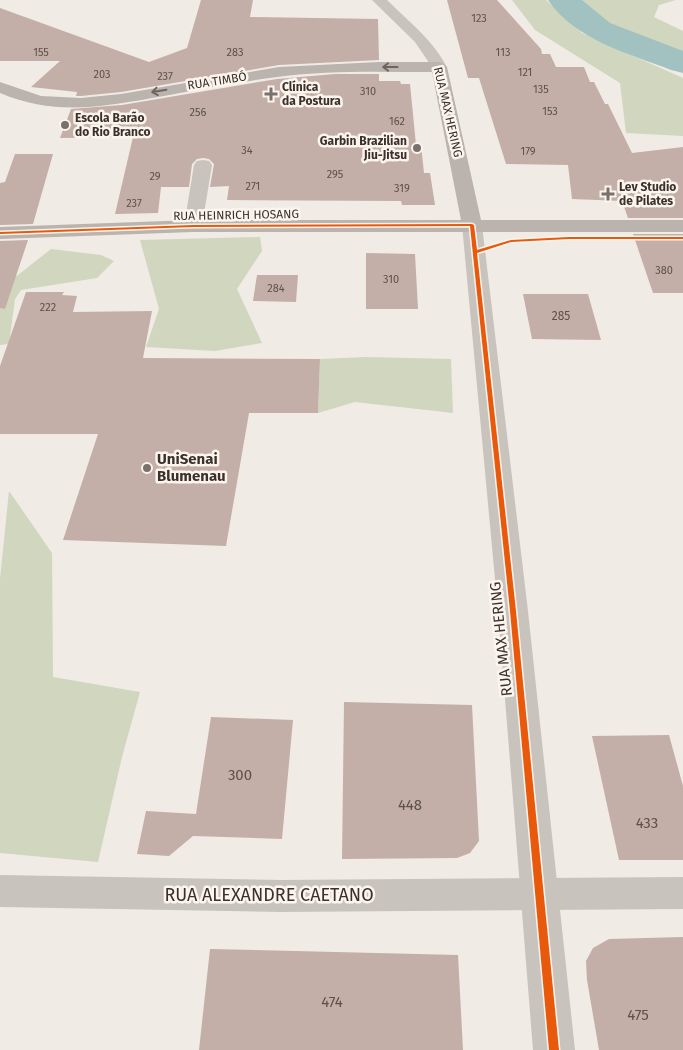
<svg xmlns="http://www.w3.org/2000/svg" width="683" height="1050" font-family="'Fira Sans',sans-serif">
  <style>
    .green { fill: #d1d6bf }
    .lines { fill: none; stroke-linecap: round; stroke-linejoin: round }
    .river { fill: #a1c2c1; fill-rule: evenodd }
    .building { fill: #c3afa7 }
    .minor { fill: #c9c3be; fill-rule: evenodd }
    .tertiary { fill: #c9c3be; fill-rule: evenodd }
    .secondary { fill: #bab3ae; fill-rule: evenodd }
    .cycleway-casing { stroke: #fbf5ee; stroke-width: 3 }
    .cycleway { fill: #e8590c; fill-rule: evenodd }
    .oneway { stroke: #6e645f }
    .poi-dot { fill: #7a716c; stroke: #fbf5ee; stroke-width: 2 }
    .labels { text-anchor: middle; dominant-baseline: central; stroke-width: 5; stroke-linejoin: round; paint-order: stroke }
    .far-number-label { font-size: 11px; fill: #5d504a }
    .far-street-label { font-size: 12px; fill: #3b302b; stroke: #fbf5ee }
    .far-poi-label { font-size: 12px; font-weight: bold; fill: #3b302b; stroke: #fbf5ee; text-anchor: start }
    .number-label { font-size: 12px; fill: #5d504a }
    .poi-label { font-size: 15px; font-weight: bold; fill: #3b302b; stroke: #fbf5ee; text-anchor: start }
    .street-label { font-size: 15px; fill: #3b302b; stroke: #fbf5ee }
    .near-number-label { font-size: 15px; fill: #5d504a }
    .near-street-label { font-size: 18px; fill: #3b302b; stroke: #fbf5ee }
  </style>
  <rect width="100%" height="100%" fill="#f0ebe5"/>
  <g class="green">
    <path d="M512 0H546L582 33 683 78V136L626 133 620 83 535 30Z"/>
    <path d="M577 0H676L659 5 654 17 683 31V56L621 33 586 13Z"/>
    <path d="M260 237 262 251 237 289 262 343 215 351 146 347 159 309 140 240Z"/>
    <path d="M51 249 101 255 114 261 97 278 21 290 15 299 9 344 0 345V285L18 275Z"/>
    <path d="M366 357 451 359 453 413 355 402 318 413 320 359Z"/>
    <path d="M9 491 52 553 53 677 140 692 122 757 98 862 0 853V579Z"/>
  </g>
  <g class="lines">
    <path class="river" d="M548 0H582L610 23 683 51V73L671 70C628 53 575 40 548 0Z"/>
  </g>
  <g class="building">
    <path d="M201 0H253L250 17 378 19 379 60 279 65 121 92 81 96H76L77 92 31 87 60 61H0V8L149 62 187 48Z"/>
    <path d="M447 0H497L541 49 542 54H550L556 67H584L590 82H594L605 104H608L632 153 683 147V218H628L622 201 572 199 568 165 506 164 479 78H468Z"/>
    <path d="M335 74H379V81H400L401 84H410L416 145H421L424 173H430L435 205H402L401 201 227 200 229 186 210 187 214 164 209 159 203 158 197 159 192 164 189 187H161L158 213 115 214 133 137 60 138 71 109 122 105 277 79Z"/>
    <path d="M15 154H53L33 224 0 225V183L5 182Z"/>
    <path d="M633 234H683V293H653Z"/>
    <path d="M28 240 5 309 0 308V241Z"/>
    <path d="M366 253 415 254 418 309H366Z"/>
    <path d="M257 275H298L296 302 253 301Z"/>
    <path d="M26 292H64L62 295 77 296 73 312 152 311 143 358 320 359 318 413H249L226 546 63 540 98 434H0V366Z"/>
    <path d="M523 294H588L601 340 532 339Z"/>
    <path d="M344 702 472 705 479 841 470 853 457 858 342 859Z"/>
    <path d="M211 717 293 720 282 839 193 836 169 856 137 854 146 811 196 814Z"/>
    <path d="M669 735 683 786V860H619L592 736Z"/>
    <path d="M683 937V1050H599L587 980 586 961 593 948 609 939Z"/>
    <path d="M210 949 458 955 463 1050H199Z"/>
  </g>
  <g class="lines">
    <g class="minor">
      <path d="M203 160 209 161 212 165 202 226 200 230 193 232 186 230 184 226 194 165 197 161Z"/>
      <path d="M0 875 280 880 683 877V909L280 912 0 907Z"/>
    </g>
    <g class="tertiary">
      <path d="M372 0H387C409 22 432 39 447 67L444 70H434L415 42Z"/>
      <path d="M472 219 479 221 482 225 528 611 575 1050H533L498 611 462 225 465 221Z"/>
    </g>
    <path class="secondary" d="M379 62H439L444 64 447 67 481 220H683V232H193L0 239V227L193 220H461L432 72C380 72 328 70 277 77 239 82 201 89 164 96 106 106 57 117 0 93V82L41 96 81 98 121 94 279 67Z"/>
    <g class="cycleway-casing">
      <path id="cycleway" d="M472 224 474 225 477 250 511 240 569 237H683V239H569L511 242 477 253 516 611 559 1050H549L510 611 470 226 193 227 0 234V232L193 225Z"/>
    </g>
    <use href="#cycleway" class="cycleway"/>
  </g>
  <defs><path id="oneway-shaft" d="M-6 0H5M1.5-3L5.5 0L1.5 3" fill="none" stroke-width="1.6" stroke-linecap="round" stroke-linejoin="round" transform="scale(1.25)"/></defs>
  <g class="oneway">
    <use href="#oneway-shaft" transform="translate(390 67) rotate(-180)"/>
    <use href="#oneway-shaft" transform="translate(159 91) rotate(170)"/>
  </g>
  <g class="poi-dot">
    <path d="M268.5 86.5h5v5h5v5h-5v5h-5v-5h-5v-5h5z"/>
    <circle cx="65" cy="125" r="5"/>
    <circle cx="417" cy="148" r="5"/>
    <path d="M605.5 186.5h5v5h5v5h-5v5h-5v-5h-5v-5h5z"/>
    <circle cx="147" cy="468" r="5"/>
  </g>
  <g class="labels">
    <g class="far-number-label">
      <text x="479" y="18">123</text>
      <text x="41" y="52">155</text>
      <text x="235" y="52">283</text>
      <text x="503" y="52">113</text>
      <text x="525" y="72">121</text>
      <text x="102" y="74">203</text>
      <text x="165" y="76">237</text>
      <text x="541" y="89">135</text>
      <text x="368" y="91">310</text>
      <text x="550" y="111">153</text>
      <text x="198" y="112">256</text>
      <text x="397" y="121">162</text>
      <text x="247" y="150">34</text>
      <text x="528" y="151">179</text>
      <text x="335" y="174">295</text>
      <text x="155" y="176">29</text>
      <text x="253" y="186">271</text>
      <text x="402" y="188">319</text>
      <text x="134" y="203">237</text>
      <text x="664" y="270">380</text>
      <text x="391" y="279">310</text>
      <text x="276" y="288">284</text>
      <text x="48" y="307">222</text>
    </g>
    <g class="far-street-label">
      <text transform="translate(217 81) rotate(-9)">RUA TIMBÓ</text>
      <text transform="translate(448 112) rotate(77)">RUA MAX HERING</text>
      <text transform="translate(236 215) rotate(-1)">RUA HEINRICH HOSANG</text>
    </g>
    <g class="far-poi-label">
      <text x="282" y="87">Clínica<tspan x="282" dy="14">da Postura</tspan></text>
      <text x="75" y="118">Escola Barão<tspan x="75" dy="14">do Rio Branco</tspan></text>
      <text x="407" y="141" text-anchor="end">Garbin Brazilian<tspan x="407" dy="14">Jiu-Jitsu</tspan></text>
      <text x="619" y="187">Lev Studio<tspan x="619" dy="14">de Pilates</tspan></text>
    </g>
    <g class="number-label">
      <text x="561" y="316">285</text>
    </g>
    <g class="poi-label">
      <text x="157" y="459">UniSenai<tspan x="157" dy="17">Blumenau</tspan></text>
    </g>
    <g class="street-label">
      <text transform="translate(501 639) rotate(-96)">RUA MAX HERING</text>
    </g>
    <g class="near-number-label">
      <text x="240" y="775">300</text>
      <text x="410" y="805">448</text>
      <text x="647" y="823">433</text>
      <text x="332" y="1002">474</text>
      <text x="638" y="1015">475</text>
    </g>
    <g class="near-street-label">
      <text x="269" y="895">RUA ALEXANDRE CAETANO</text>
    </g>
  </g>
</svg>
